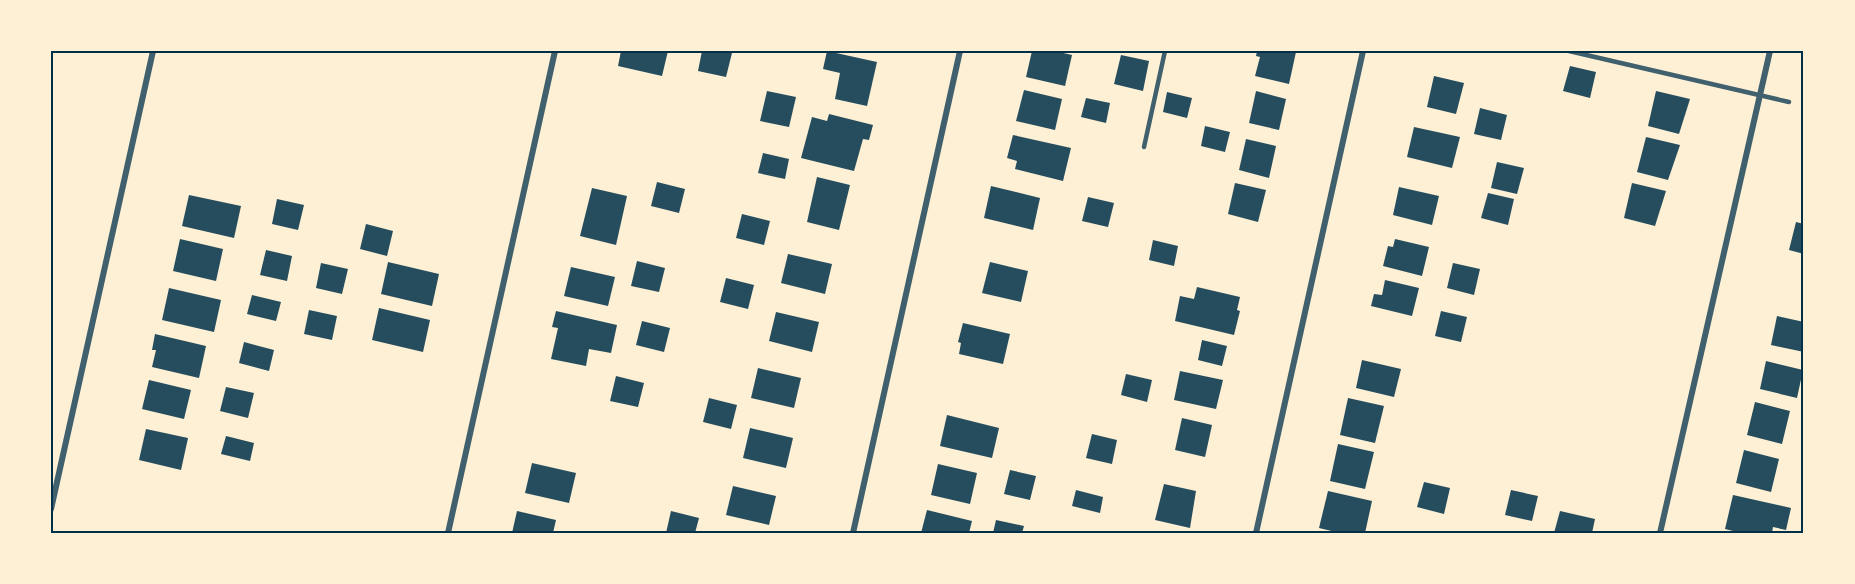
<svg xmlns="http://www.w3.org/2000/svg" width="1855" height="584" font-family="Cabin,sans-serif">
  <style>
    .building { fill: #264d5e }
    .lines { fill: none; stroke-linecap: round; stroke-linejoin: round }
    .service { stroke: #3f606c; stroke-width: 4.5 }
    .minor { stroke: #3f606c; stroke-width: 6 }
    .neatline { fill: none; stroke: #003049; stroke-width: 2 }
  </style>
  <rect width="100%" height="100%" fill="#fdf0d5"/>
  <g class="building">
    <path d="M621 51H668L662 76 618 66Z"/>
    <path d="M702 51 732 53 726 77 698 71Z"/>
    <path d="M827 51 877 62 867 106 835 99 840 73 823 69Z"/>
    <path d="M1032 51H1055L1072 55 1065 86 1026 77Z"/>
    <path d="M1257 51 1296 52 1289 84 1255 76 1260 57 1256 56Z"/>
    <path d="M1121 55 1149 61 1143 91 1114 84Z"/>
    <path d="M1570 66 1596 72 1590 98 1563 91Z"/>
    <path d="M1434 76 1464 83 1456 114 1427 107Z"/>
    <path d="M1024 90 1062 99 1055 130 1016 121Z"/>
    <path d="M767 91 796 97 789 127 760 121Z"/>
    <path d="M1256 91 1286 99 1279 130 1249 123Z"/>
    <path d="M1656 91 1690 99 1679 134 1648 126Z"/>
    <path d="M1167 92 1192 98 1187 118 1163 112Z"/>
    <path d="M1086 98 1110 103 1106 123 1081 117Z"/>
    <path d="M1480 108 1507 115 1501 140 1474 134Z"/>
    <path d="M829 114 873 125 869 140 863 139 854 171 801 158 812 117 827 121Z"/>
    <path d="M1205 126 1230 132 1225 152 1201 146Z"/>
    <path d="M1414 127 1460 137 1452 168 1407 157Z"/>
    <path d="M1013 135 1071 148 1063 181 1015 169 1017 161 1007 158Z"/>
    <path d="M1646 137 1680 145 1668 180 1637 172Z"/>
    <path d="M1246 139 1276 146 1269 178 1239 170Z"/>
    <path d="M763 153 789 159 785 179 758 173Z"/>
    <path d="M1497 162 1524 168 1517 194 1491 188Z"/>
    <path d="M817 177 850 185 839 230 807 222Z"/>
    <path d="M657 182 685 189 679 213 651 206Z"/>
    <path d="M1235 183 1266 190 1258 222 1228 214Z"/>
    <path d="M1632 183 1666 191 1655 226 1624 218Z"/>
    <path d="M991 186 1040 198 1033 230 984 218Z"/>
    <path d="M1399 187 1439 196 1432 225 1393 215Z"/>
    <path d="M592 188 627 196 616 245 580 236Z"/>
    <path d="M1488 193 1514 199 1508 225 1481 218Z"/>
    <path d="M189 195 241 206 234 238 182 226Z"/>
    <path d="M1088 197 1114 203 1108 227 1082 221Z"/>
    <path d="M277 199 304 205 298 230 272 224Z"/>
    <path d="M742 214 770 221 764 245 736 238Z"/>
    <path d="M1796 222 1804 224V254L1789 250Z"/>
    <path d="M366 224 393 231 387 256 360 249Z"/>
    <path d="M180 239 223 249 216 281 173 271Z"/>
    <path d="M1395 239 1429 247 1422 276 1383 266 1388 246 1393 247Z"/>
    <path d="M1153 240 1178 246 1174 266 1149 260Z"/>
    <path d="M266 250 292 256 287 281 260 275Z"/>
    <path d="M788 254 832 264 825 294 781 283Z"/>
    <path d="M637 261 665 268 659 292 631 286Z"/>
    <path d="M388 262 439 274 432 306 381 294Z"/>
    <path d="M990 262 1028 271 1021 302 982 293Z"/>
    <path d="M321 263 348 269 342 294 316 288Z"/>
    <path d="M1453 263 1480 269 1474 295 1447 288Z"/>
    <path d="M571 267 615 277 608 306 564 296Z"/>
    <path d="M726 278 754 285 748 309 720 302Z"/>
    <path d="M1385 280 1419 288 1412 316 1371 306 1374 294 1382 295Z"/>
    <path d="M1197 287 1240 297 1237 310 1240 311 1234 335 1175 321 1180 296 1194 299Z"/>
    <path d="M169 288 221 300 214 332 162 320Z"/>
    <path d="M252 295 281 302 276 321 247 314Z"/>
    <path d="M379 308 430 320 423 352 372 340Z"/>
    <path d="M309 310 337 316 332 340 304 334Z"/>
    <path d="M556 311 617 325 611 353 589 349 586 366 551 359 558 328 552 327Z"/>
    <path d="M1441 311 1467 317 1461 342 1435 336Z"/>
    <path d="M776 312 819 322 812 352 769 341Z"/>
    <path d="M1777 316 1804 322V352L1771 345Z"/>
    <path d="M642 321 670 328 664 352 636 345Z"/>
    <path d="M963 323 1010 334 1003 364 959 354 961 343 958 342Z"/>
    <path d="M155 334 206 346 199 378 152 367 156 350H152Z"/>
    <path d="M1202 340 1227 346 1222 366 1198 360Z"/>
    <path d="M244 342 274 350 269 371 239 363Z"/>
    <path d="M1362 360 1401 369 1394 397 1356 388Z"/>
    <path d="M1766 361 1803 370 1797 398 1760 389Z"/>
    <path d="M758 368 801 378 794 408 751 398Z"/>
    <path d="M1180 371 1223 380 1216 409 1174 400Z"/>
    <path d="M1126 374 1152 380 1147 402 1121 395Z"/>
    <path d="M616 376 644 383 638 407 610 401Z"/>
    <path d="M149 380 191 390 184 419 142 409Z"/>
    <path d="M226 387 254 393 248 418 220 411Z"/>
    <path d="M709 398 737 405 731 429 703 422Z"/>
    <path d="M1348 398 1384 406 1375 443 1340 435Z"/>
    <path d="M1755 402 1790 411 1782 444 1747 435Z"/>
    <path d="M947 415 999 428 992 458 940 446Z"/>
    <path d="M1182 418 1212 425 1205 457 1175 450Z"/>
    <path d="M750 428 793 438 786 468 743 458Z"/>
    <path d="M146 429 188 438 181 470 139 460Z"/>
    <path d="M1092 434 1117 440 1112 464 1086 458Z"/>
    <path d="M226 436 254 443 250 461 221 454Z"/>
    <path d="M1338 444 1374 452 1365 489 1330 481Z"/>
    <path d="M1744 450 1779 459 1771 492 1736 483Z"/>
    <path d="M532 463 576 473 569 503 525 493Z"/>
    <path d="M938 464 977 473 970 504 931 495Z"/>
    <path d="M1010 470 1036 476 1030 500 1004 494Z"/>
    <path d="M1424 482 1450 488 1444 514 1417 507Z"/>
    <path d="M1164 484 1196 491 1190 528 1155 520Z"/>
    <path d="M733 486 776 496 769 525 726 515Z"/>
    <path d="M1076 490 1103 497 1100 513 1072 506Z"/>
    <path d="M1511 490 1538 496 1532 521 1505 515Z"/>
    <path d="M1328 491 1372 501 1365 533H1340L1319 528Z"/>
    <path d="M1733 495 1791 508 1786 530 1773 527 1772 533H1741L1725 529Z"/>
    <path d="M927 510 972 521 969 533H921Z"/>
    <path d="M517 511 556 520 553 533H512Z"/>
    <path d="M671 511 699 518 695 533H666Z"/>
    <path d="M1560 511 1595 519 1592 533H1554Z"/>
    <path d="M996 520 1024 526 1022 533H993Z"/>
  </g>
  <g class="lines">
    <g class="service">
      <path d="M1569 51 1789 102"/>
      <path d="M1144 147 1165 51"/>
    </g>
    <g class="minor">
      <path d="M51 509 153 51"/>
      <path d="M448 533 555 51"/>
      <path d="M853 533 960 51"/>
      <path d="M1256 533 1363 51"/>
      <path d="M1660 533 1770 51"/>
    </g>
  </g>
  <rect width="1855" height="584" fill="none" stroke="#fdf0d5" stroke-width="105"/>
  <rect x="52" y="52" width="1750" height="480" class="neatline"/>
</svg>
